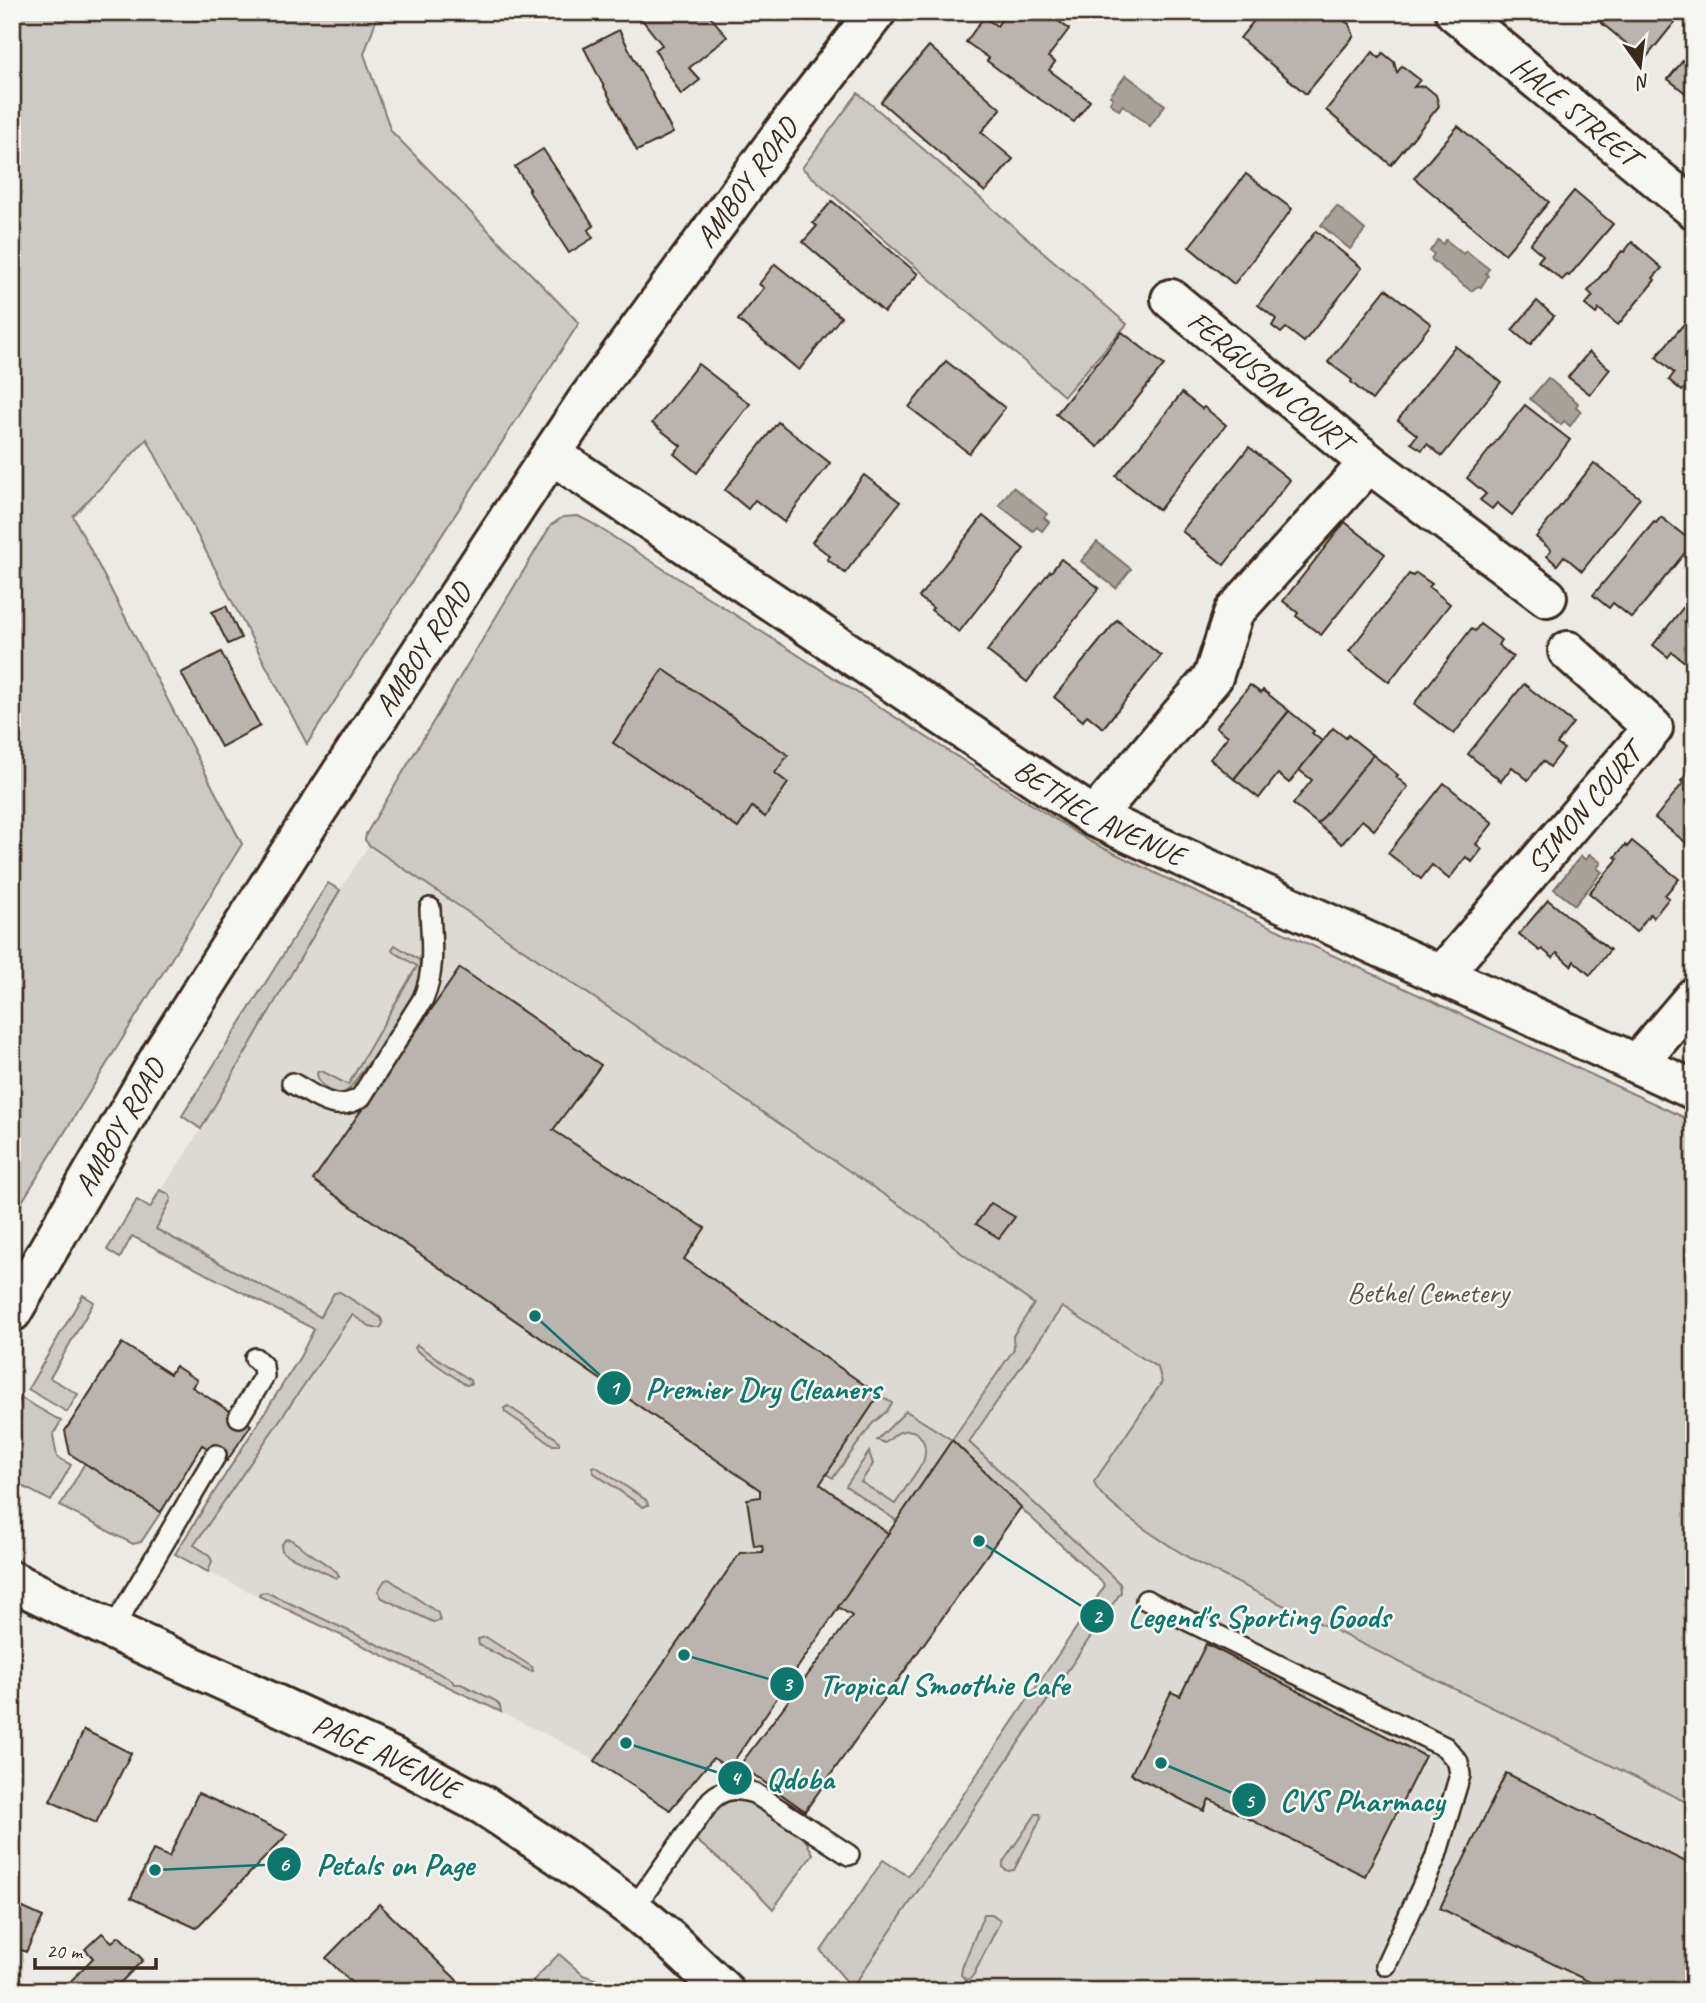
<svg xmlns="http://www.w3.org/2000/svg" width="1706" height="2003" font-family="Caveat,sans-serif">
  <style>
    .built { fill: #dcdad4 }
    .green { fill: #cdcac4; stroke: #847a71; stroke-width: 2 }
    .water { fill: #a8a198; stroke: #7c7167; stroke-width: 2 }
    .building { fill: #bab4ae; stroke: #3b2a1e; stroke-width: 2 }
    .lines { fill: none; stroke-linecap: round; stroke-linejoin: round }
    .service-casing { stroke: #3b2a1e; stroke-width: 24 }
    .minor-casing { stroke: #3b2a1e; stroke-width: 44 }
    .tertiary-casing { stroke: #3b2a1e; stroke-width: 44 }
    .secondary-casing { stroke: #3b2a1e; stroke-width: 44 }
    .service { stroke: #f6f6f2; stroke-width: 19 }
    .minor { stroke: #f6f6f2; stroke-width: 38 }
    .tertiary { stroke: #f6f6f2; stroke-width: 38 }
    .secondary { stroke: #f6f6f2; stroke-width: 38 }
    .labels { text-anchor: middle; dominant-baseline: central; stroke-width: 5; stroke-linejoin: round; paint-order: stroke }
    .street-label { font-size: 30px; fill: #3b2a1e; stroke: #f6f6f2 }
    .park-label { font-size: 30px; fill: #605248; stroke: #f6f6f2 }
    .leader { fill: none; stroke: #0f766e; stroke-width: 2.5 }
    .callout-dot { fill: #0f766e; stroke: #f6f6f2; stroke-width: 2.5 }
    .mark-label { font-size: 21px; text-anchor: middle; font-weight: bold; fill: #fff }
    .callout-label { font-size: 32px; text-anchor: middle; font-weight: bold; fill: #0f766e; stroke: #f6f6f2; stroke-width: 5; stroke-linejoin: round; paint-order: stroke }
  </style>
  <rect width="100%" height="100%" fill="#ebeae5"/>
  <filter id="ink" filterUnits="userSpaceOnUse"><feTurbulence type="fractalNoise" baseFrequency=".0143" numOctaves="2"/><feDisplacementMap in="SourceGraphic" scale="14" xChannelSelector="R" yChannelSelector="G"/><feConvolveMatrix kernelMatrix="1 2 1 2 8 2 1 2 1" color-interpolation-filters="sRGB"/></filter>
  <g filter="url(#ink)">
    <path class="built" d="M369 845 939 1232 956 1248 1071 1299 1174 1364 1094 1482 1099 1493 1141 1526 1197 1563 1694 1806V1991H854L844 1978 1112 1591 1027 1514 952 1440 729 1768 713 1758 670 1810 595 1761 554 1738 208 1572 175 1554 300 1357 314 1329 132 1236 201 1129 182 1116 328 883 340 890Z"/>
    <g class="green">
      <path d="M12 12H379L364 54 391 131 579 323 307 744 147 439 73 516 242 844 12 1218Z"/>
      <path d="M858 93 1127 324 1064 396 802 168Z"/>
      <path d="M578 516 590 522 1089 841 1176 883 1694 1122V1806L1197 1563C1176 1549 1099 1504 1094 1482L1162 1382 1158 1368 1062 1307 969 1442 1116 1580 1120 1584 1121 1592 852 1988 821 1951 883 1860 908 1876 1104 1587 1103 1583 1027 1514 952 1440 897 1521 846 1486 869 1452 873 1464 861 1482 895 1504 923 1462C929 1446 921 1425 900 1432 894 1434 890 1440 885 1443L877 1440 906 1411 952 1440 1014 1349 1013 1336 1034 1304 961 1253 939 1232 369 845 365 840 366 834 551 525 563 517Z"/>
      <path d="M328 883 340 890 201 1129 182 1116Z"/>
      <path d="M395 945 419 960C428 991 368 1063 349 1089L341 1095C329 1093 317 1084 317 1072L322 1071 348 1085 417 966 394 952 392 949Z"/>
      <path d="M160 1190 169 1194 171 1199 156 1229 320 1317 334 1293 340 1292 381 1318 383 1324 380 1328H373L352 1315 194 1545 209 1555 212 1561 208 1572 175 1554 300 1357 314 1329 132 1236 120 1258 107 1250 137 1200 150 1208Z"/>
      <path d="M83 1295 94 1302 50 1378 78 1394 67 1412 28 1389Z"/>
      <path d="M417 1345 470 1380 471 1384 466 1385 417 1351 415 1348Z"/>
      <path d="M879 1395 892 1403 887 1411 872 1424 833 1478 826 1474Z"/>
      <path d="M21 1398 61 1421 53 1435 57 1457 71 1465 51 1501 12 1481V1414Z"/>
      <path d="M508 1406 557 1439 559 1442V1445H553L505 1412 504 1408Z"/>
      <path d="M85 1463 161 1512 141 1542 133 1544 60 1506Z"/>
      <path d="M595 1466 646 1500 648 1505 643 1507 594 1473 592 1467Z"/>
      <path d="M290 1539 337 1572 339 1577 336 1578 285 1554 282 1551 281 1546 285 1540Z"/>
      <path d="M389 1579 438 1613 440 1621 433 1622 382 1598 378 1591 385 1580Z"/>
      <path d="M266 1592 451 1679 454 1684H461L496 1701 500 1706 501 1712 259 1596 260 1593Z"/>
      <path d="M486 1637 532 1667 533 1671H530L479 1645 478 1639Z"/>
      <path d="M734 1800 761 1804 799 1828 813 1854 773 1909 752 1887 695 1839C706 1823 714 1803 734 1800Z"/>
      <path d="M1036 1814H1040L1041 1817 1038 1824 1014 1870 1008 1871 1003 1868V1862Z"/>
      <path d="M984 1914H992L1000 1920V1922L974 1974 971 1978 966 1980 961 1975 962 1968Z"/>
      <path d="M559 1954 583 1975 628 1991H523Z"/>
    </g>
    <g class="water">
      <path d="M1126 75 1165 105 1150 126 1123 105 1119 110 1110 103 1113 98 1110 96Z"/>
      <path d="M1337 206 1365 230 1350 249 1321 225Z"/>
      <path d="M1438 240 1443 244 1446 240 1463 254 1466 251 1489 269 1486 273 1488 276 1481 287 1478 286 1471 291 1431 259 1434 254 1430 251Z"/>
      <path d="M1548 378 1578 403 1576 407 1581 411 1570 426 1564 421 1561 425 1530 399Z"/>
      <path d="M1013 487 1047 514 1044 518 1049 522 1042 531 1037 527 1033 531 999 505Z"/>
      <path d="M1097 542 1131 569 1116 588 1081 561Z"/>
      <path d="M1590 854 1601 863 1597 868 1602 872 1575 905 1554 889 1581 856 1586 860Z"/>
    </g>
    <g class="building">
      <path d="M636 12H707L727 37 689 68 700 80 681 95 655 50 662 45Z"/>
      <path d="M990 12H1046L1069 29 1048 57 1055 62 1049 70 1090 101 1074 122 1026 90 987 61 989 58 966 42 984 17 997 26 1001 20Z"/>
      <path d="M1261 12H1330L1328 14 1340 18 1349 24 1354 36 1306 94 1240 38Z"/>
      <path d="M1594 12H1683L1645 59 1592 15Z"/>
      <path d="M619 30 673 133 637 151 584 48Z"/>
      <path d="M929 46 1001 109 981 132 1013 159 985 192 881 102Z"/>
      <path d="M1694 47V100L1668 79Z"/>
      <path d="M1373 52 1379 58 1383 53 1394 62 1397 73 1402 66 1420 80 1414 87 1425 86 1436 95 1439 106 1391 165 1326 110Z"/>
      <path d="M1458 126 1549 202 1505 254 1414 178Z"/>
      <path d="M543 149 594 226 588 230 593 238 569 253 528 190 530 189 515 167Z"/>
      <path d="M1246 174 1292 209 1234 284 1189 247Z"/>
      <path d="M1574 191 1613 224 1569 276 1567 275 1562 280 1538 261 1543 255 1530 244Z"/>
      <path d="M832 201 918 274 884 312 803 242 817 226 813 223Z"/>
      <path d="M1316 231 1362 268 1304 342 1286 328 1281 333 1272 326 1276 319 1258 305Z"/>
      <path d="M1632 242 1662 268 1653 278 1655 280 1618 325 1599 309 1596 314 1585 305 1593 296 1588 291 1622 251 1624 252Z"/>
      <path d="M775 264 841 317 799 370 738 320 764 288 759 284Z"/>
      <path d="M1386 289 1431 324 1372 400 1351 382 1352 380 1328 362Z"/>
      <path d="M1537 301 1554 316 1530 345 1512 330Z"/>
      <path d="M1694 312V379L1682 391 1669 380 1674 373 1656 357Z"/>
      <path d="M1122 332 1164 365 1098 447 1056 414Z"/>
      <path d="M1455 346 1501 382 1442 456 1427 444 1422 450 1411 443 1417 435 1398 420Z"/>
      <path d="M1589 352 1610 369 1590 394 1568 377Z"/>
      <path d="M946 361 1005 408 969 453 909 407Z"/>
      <path d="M698 364 750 404 697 473 674 454 681 446 652 423Z"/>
      <path d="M1182 393 1202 409 1204 407 1226 425 1159 510 1116 476Z"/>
      <path d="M1525 405 1570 440 1512 515 1497 503 1492 509 1480 500 1486 494 1467 478Z"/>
      <path d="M778 422 830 463 784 522 755 500 748 509 725 490Z"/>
      <path d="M1249 447 1290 480 1224 565 1182 531Z"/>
      <path d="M1594 463 1640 498 1582 571 1564 556 1557 565 1547 556 1551 550 1536 537Z"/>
      <path d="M864 475 900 502 845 573 827 559 830 556 812 542Z"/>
      <path d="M983 516 1024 549 959 632 931 610 933 608 919 597Z"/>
      <path d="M1661 517 1691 541 1686 548 1688 549 1632 618 1613 603 1609 608 1593 595 1654 522 1656 523Z"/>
      <path d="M1345 522 1385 554 1321 635 1296 616 1298 613 1283 601Z"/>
      <path d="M1061 559 1099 588 1027 682 987 651 1050 571 1051 572Z"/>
      <path d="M1416 573 1432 584 1429 587 1450 604 1389 682 1349 651 1409 574 1413 576Z"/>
      <path d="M1694 594V664L1691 667 1672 652 1668 657 1653 645Z"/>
      <path d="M226 606 241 638 228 644 212 612Z"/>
      <path d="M1117 620 1161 656 1103 728 1087 715 1083 721 1054 697Z"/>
      <path d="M1480 624 1501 640 1498 645 1513 657 1454 734 1414 704 1471 629 1475 631Z"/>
      <path d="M221 652 260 726 221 747 181 673Z"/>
      <path d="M663 669 788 755 775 773 788 783 765 817 752 807 738 828 613 743Z"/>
      <path d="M1524 684 1573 723 1557 744 1564 749 1550 767 1543 761 1528 780 1512 767 1501 781 1468 754Z"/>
      <path d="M1250 685 1261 693 1263 690 1289 711 1234 779 1210 759 1228 736 1216 727Z"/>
      <path d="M1289 711 1314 731 1312 733 1322 741 1289 783 1278 774 1259 798 1234 779Z"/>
      <path d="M1333 728 1346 738 1348 735 1373 755 1318 824 1293 804 1312 780 1299 770Z"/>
      <path d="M1373 755 1398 775 1396 777 1408 787 1374 830 1362 820 1342 844 1318 824Z"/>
      <path d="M1691 769 1693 772 1694 770V849L1655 818 1683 783 1681 781Z"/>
      <path d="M1444 783 1493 823 1476 844 1482 849 1472 862 1466 857 1449 879 1432 865 1421 879 1388 853Z"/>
      <path d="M1632 841 1679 879 1665 895 1669 898 1653 918 1650 914 1636 932 1589 893 1618 859 1615 857 1625 845 1627 847Z"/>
      <path d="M1548 900 1610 950 1590 975 1574 961 1571 966 1557 953 1553 958 1542 949 1540 951 1519 934Z"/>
      <path d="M460 968 601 1065 553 1130 705 1228 684 1259 879 1395 820 1484 889 1534 729 1768 713 1758 670 1810 595 1761 740 1553 763 1552 762 1545 754 1546 747 1499 760 1497V1490L313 1180Z"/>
      <path d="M991 1203 1015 1217 999 1238 976 1224Z"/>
      <path d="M122 1343 170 1374 175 1366 197 1380 192 1387 251 1425 227 1461 202 1445 161 1512 70 1454 65 1431Z"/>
      <path d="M952 1440 1021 1507 805 1811 740 1765 852 1616 838 1607Z"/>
      <path d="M1206 1644 1425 1756 1365 1876 1209 1799 1204 1811 1131 1774 1171 1692 1180 1696Z"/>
      <path d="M84 1730 131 1753 96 1823 50 1801Z"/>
      <path d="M1506 1773 1694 1866V1991H1608L1440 1908Z"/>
      <path d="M198 1793 288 1834 196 1928 131 1898 153 1850 169 1857Z"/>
      <path d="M12 1903 43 1917 26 1952 12 1946Z"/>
      <path d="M379 1904 468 1991H360L326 1958Z"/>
      <path d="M102 1933 112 1942 119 1936 143 1960 112 1991H73L67 1985 93 1958 85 1949Z"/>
    </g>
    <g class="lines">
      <g class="service-casing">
        <g id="service">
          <path d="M292 1083C315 1095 335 1115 361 1097L423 999C436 969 431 940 430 908"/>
          <path d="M239 1417 264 1376 263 1366 255 1358"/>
          <path d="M1146 1600 1445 1747 1458 1762 1460 1775 1435 1859 1386 1965"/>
          <path d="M112 1630 216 1455"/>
          <path d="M633 1909 711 1800C725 1787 736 1788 754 1793L849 1855"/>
        </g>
      </g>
      <g class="minor-casing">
        <g id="minor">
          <path id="s1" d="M1455 12 1694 209"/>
          <path id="s2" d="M1171 299 1369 463 1547 597"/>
          <path id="s3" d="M551 454 1094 817 1694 1090"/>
          <path d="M1094 817 1213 677 1234 612 1369 463"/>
          <path id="s4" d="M1441 976 1653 728 1568 651"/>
          <path d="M1637 1064 1694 997"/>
        </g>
      </g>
      <g class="tertiary-casing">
        <g id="tertiary">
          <path id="s5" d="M12 1581 112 1630 392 1757 483 1805 560 1856 633 1909 669 1939 724 1991"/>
        </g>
      </g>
      <g class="secondary-casing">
        <g id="secondary">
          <path id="s6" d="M12 1312 162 1054 308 824 530 486 586 402 785 130 876 12"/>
        </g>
      </g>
      <use href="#service" class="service"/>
      <use href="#minor" class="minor"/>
      <use href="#tertiary" class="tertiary"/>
      <use href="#secondary" class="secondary"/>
    </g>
  </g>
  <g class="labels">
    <g class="street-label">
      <text stroke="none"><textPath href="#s1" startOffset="156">HALE STREET</textPath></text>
      <text stroke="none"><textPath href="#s6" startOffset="1348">AMBOY ROAD</textPath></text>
      <text stroke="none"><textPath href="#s2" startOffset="128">FERGUSON COURT</textPath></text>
      <text stroke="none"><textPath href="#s6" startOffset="780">AMBOY ROAD</textPath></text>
      <text stroke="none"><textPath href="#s4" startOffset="220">SIMON COURT</textPath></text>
      <text stroke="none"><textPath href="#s3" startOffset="656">BETHEL AVENUE</textPath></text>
      <text stroke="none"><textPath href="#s6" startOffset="214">AMBOY ROAD</textPath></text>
      <text stroke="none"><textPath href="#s5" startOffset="413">PAGE AVENUE</textPath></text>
    </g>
    <g class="park-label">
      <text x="1428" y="1292">Bethel Cemetery</text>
    </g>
  </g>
  <path class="leader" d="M535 1316L614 1388M979 1541L1097 1616M684 1655L787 1684M626 1743L735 1778M1161 1763L1249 1800M155 1870L284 1864"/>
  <g class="callout-dot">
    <circle cx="535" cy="1316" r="7"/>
    <circle cx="979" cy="1541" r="7"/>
    <circle cx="684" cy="1655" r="7"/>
    <circle cx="626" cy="1743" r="7"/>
    <circle cx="1161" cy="1763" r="7"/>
    <circle cx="155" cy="1870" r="7"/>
    <circle cx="614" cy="1388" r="18"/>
    <circle cx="1097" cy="1616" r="18"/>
    <circle cx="787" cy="1684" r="18"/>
    <circle cx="735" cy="1778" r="18"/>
    <circle cx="1249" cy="1800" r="18"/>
    <circle cx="284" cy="1864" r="18"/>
  </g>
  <g class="mark-label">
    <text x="614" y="1395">1</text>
    <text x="1097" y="1623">2</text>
    <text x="787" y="1691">3</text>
    <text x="735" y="1785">4</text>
    <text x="1249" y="1808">5</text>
    <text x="284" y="1871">6</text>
  </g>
  <g class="callout-label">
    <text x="763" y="1399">Premier Dry Cleaners</text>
    <text x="1259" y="1627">Legend's Sporting Goods</text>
    <text x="944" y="1695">Tropical Smoothie Cafe</text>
    <text x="800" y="1789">Qdoba</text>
    <text x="1362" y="1811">CVS Pharmacy</text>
    <text x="395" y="1875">Petals on Page</text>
  </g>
  <rect width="1706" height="2003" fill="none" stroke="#f6f6f2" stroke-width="42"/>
  <rect x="21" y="21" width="1664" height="1961" fill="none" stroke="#3b2a1e" stroke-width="2.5" filter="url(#ink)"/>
  <g transform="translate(1640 66) rotate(166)" stroke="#f6f6f2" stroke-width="5" paint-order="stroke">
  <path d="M0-5L12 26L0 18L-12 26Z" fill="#3b2a1e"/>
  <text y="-10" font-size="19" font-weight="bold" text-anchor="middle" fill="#3b2a1e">N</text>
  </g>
  <path d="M35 1958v10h121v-10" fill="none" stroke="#3b2a1e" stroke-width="3.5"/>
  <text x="46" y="1958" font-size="21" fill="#3b2a1e" stroke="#f6f6f2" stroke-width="5" paint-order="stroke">20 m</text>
</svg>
